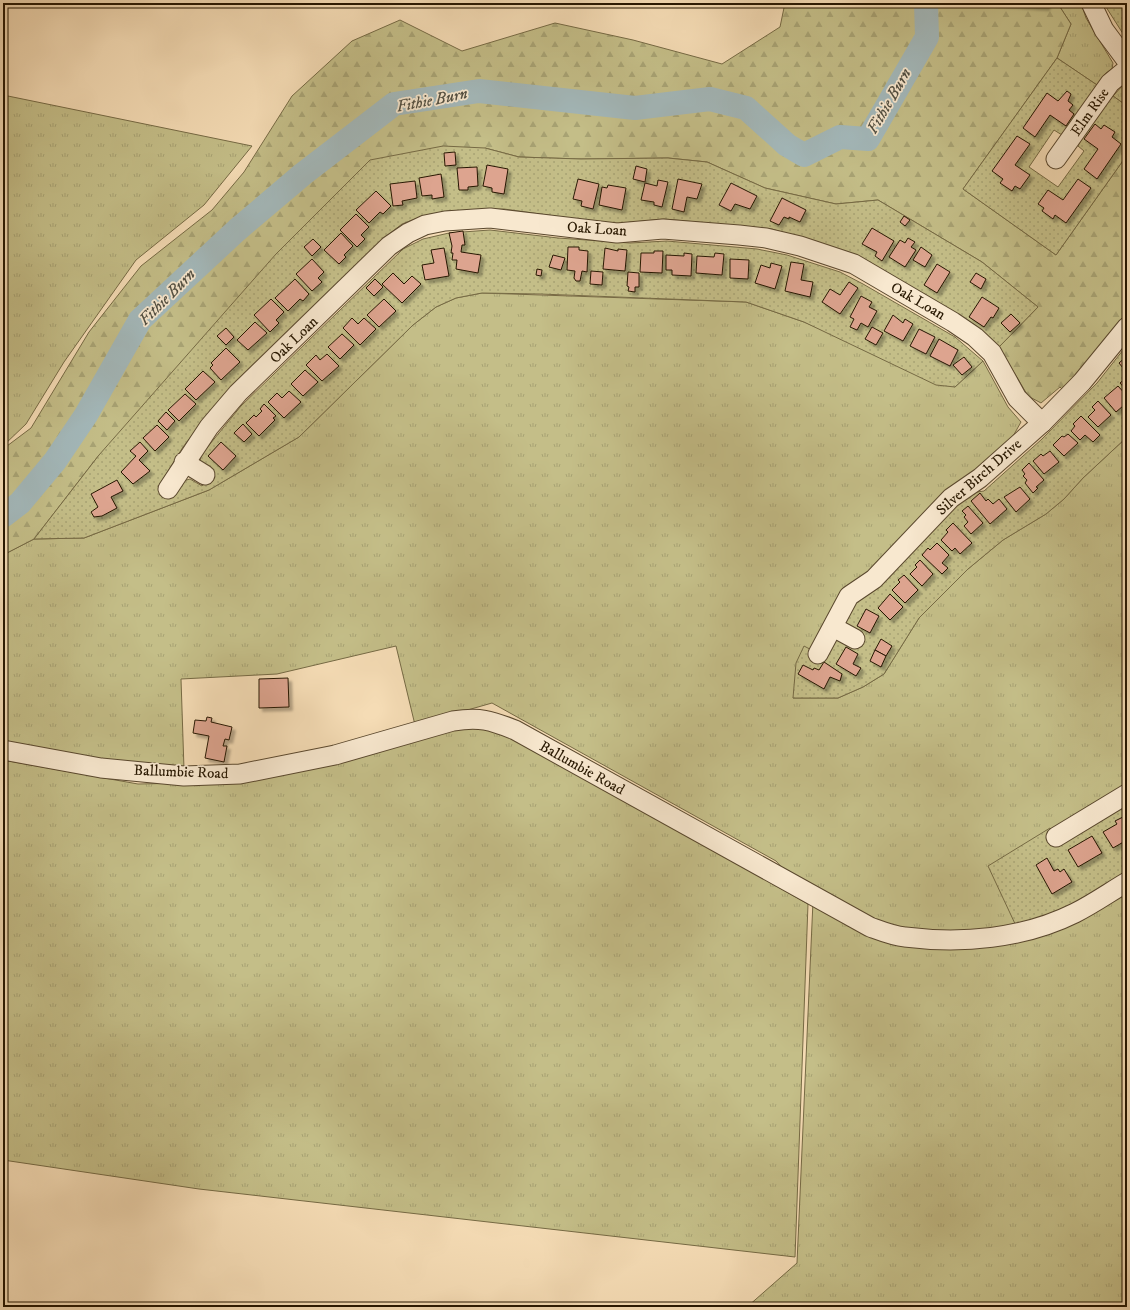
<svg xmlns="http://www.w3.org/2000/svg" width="1130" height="1310" font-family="'IM FELL DW Pica',serif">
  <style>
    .grass { fill: url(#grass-tufts); stroke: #766a44 }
    .forest { fill: url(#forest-firs); stroke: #766a44 }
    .park { fill: url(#park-dots); stroke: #766a44 }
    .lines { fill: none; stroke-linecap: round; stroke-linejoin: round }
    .river { stroke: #a3b8ba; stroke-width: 24 }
    .building { fill: #dda48f; stroke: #271701; filter: url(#shadow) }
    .minor-casing { stroke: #5a482e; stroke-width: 21 }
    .minor { stroke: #f8e8cf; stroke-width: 19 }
    .labels { text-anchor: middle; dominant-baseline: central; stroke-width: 3.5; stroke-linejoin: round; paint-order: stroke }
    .street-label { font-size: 15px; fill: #271701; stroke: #f8e8cf }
    .water-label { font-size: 16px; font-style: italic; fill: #524f42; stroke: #f8e8cf }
  </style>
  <defs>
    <pattern id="grass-tufts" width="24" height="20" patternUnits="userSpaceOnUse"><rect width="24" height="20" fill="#c4be88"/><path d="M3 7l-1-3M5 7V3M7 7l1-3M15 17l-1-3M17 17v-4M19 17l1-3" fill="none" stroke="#a8a374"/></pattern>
    <pattern id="forest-firs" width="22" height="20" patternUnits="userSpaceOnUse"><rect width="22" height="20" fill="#c4be88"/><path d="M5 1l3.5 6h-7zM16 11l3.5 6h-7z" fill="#a8a374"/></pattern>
    <pattern id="park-dots" width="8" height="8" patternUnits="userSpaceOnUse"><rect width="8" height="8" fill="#c4be88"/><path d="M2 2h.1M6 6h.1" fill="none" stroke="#a8a374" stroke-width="1.8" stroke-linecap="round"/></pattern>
    <filter id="shadow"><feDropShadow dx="3.5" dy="3.5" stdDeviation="1" flood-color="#0004"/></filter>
  </defs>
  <rect width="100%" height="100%" fill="#f5dcb5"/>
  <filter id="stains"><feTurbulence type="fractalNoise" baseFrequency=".005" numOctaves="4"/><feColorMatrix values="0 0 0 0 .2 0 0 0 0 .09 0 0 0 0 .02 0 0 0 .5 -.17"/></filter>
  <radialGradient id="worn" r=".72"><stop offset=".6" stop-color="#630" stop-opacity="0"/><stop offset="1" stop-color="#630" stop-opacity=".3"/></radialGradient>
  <g class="grass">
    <path d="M1061 3H1081L1086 18 1113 63 1112 69 1106 73 1097 85 1057 58 1071 24 1060 7Z"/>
    <path d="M1124 84 1127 86V106L1113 96Z"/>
    <path d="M3 95 252 146 204 205 136 260 64 362 26 424 3 446Z"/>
    <path d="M482 293 746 302 804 322 955 387 983 361 1008 407 1021 422 1012 438 870 575 793 698H838L863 687 884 674 919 618 968 569 1003 540 1046 514 1064 499 1083 478 1127 437V790L1054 834 1050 829 1069 925 1127 893V1307H747L797 1263 813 901 776 861 492 703 415 725 396 646 277 674 181 679 184 769 101 762 3 745V555L34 539 84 538 209 490 299 437 413 325 436 307 456 298Z"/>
    <path d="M485 725 512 736 808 904 795 1257 199 1189 3 1160V760L138 784 237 782 456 726Z"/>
  </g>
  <path class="forest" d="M785 3H1061L1060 7 1071 24 1057 58 963 189 1056 255 1127 155V319L1064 391 1060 387 1041 403 1028 396 999 347 1038 307 982 262 878 200 836 204 765 188 707 162 668 158 581 159 519 157 485 148 99 455 34 539 3 555V449L31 428 89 332 141 266 212 210 244 172 292 96 352 41 400 20 462 51 555 23 633 40 722 64 780 27Z"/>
  <g class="park">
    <path d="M1105 3H1127V40L1106 7Z"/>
    <path d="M1057 58 1097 85 1062 135 1054 130 1029 167 1058 187 1084 151 1078 146C1086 128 1099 110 1113 96L1127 106V155L1056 255 963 189Z"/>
    <path d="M443 146 485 148 519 157 581 159 668 158 707 162 765 188 836 204 878 200 982 262 1038 307 999 347 975 325 856 256 772 229 664 219 612 224 504 209 448 211 423 216 402 224 384 238 226 392 183 447 158 487 173 496 183 481 190 479 202 486 213 470 200 461 201 455 241 406 403 249 423 239 449 233 490 230 558 238 630 243 667 241 757 249 787 255 840 272 863 284 955 337 983 361 955 387 936 385 804 322 746 302 540 294 482 293 456 298 436 307 413 325 299 437 209 490 84 538 34 539 99 455 276 254 370 160Z"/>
    <path d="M1127 345V437L1083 478 1064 499 1046 514 1003 540 968 569 919 618 884 674 863 687 838 698H793L796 663 804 646 823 656 830 643 849 629 845 622 846 613 964 494 984 491 1042 439 1097 383Z"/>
    <path d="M1127 798V875L1071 909 1017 928 988 866 1050 828 1054 834Z"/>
  </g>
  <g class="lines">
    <path class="river" d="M3 516 20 503 55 461 86 415 140 320 237 230 303 174 394 104 479 91 635 108 710 99 746 108 787 145 804 155 840 137 868 139 927 37 926 3"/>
  </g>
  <g class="building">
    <path d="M992 3H1047L1046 7Z"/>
    <path d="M1067 91 1071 94 1068 101 1073 105 1069 110 1074 114 1066 126 1050 115 1035 137 1023 128 1047 93 1058 101Z"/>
    <path d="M1095 124 1101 129 1104 125 1115 132 1112 137 1121 144 1097 179 1084 169 1098 149 1084 139Z"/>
    <path d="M1017 136 1030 144 1015 165 1030 175 1020 189 1015 186 1012 191 1000 183 1003 179 992 171Z"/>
    <path d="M455 152 456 165 445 166 444 153Z"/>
    <path d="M487 165 508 169 504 194 492 192V188L483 186Z"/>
    <path d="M636 166 647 169 645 182 633 179Z"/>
    <path d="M477 167 478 186 468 187V190H459L457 168Z"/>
    <path d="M441 174 444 197 432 199V195L422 196 419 178Z"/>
    <path d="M578 179 599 184 593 209 581 206 582 201 573 199Z"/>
    <path d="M678 179 702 184 697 199 687 197 684 212 672 209Z"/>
    <path d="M1078 179 1091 188 1066 223 1055 215 1053 219 1042 211 1044 208 1038 204 1048 190 1063 200Z"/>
    <path d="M658 180 668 182 662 207 654 205V202L641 200 645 183 657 186Z"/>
    <path d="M415 181 417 198 402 201 403 205 393 206 390 184Z"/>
    <path d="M731 183 757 196 750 209 735 204 731 211 719 205Z"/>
    <path d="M608 185 626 188 622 210 599 205 602 187 607 188Z"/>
    <path d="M376 191 391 206 383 214 380 212 369 223 356 210Z"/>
    <path d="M782 198 806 210 800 222 789 217V219L784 217 779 225 770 221Z"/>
    <path d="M356 214 369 227 361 235 365 239 357 247 340 230Z"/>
    <path d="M904 216 910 220 905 226 900 222Z"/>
    <path d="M872 228 894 241 882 261 875 256 877 252 862 244Z"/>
    <path d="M463 231 465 245H462L461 252 481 255 478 273 456 269 457 260H452L453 253H451L452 246 449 233Z"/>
    <path d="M341 233 353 246 344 255 346 257 339 264 324 250Z"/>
    <path d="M908 238 915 242 911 247 916 250 905 267 889 257 900 240 905 243Z"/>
    <path d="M313 239 321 247 312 256 304 247Z"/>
    <path d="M568 247H579V250L588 251 587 272 582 271 580 281H576L574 278 575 271 567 270Z"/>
    <path d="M921 247 932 255 925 267 913 260Z"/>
    <path d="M444 248 449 276 425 280 422 265 434 263 431 250Z"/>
    <path d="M605 248 618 251V249L627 250 625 271 603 269Z"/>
    <path d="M654 251H663L662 273 640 272 641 253H654Z"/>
    <path d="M684 253 692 254 691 276 672 275V270H666V255L684 256Z"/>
    <path d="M715 253 724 254 722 275 696 273 697 256 714 257Z"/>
    <path d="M553 255 565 258 561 270 549 267Z"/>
    <path d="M312 259 324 272 318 278 322 282 312 291 296 274Z"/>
    <path d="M730 259 749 260 748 279 730 278Z"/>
    <path d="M791 262 804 264 801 280 813 282 810 297 785 291Z"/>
    <path d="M771 263 782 266 775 289 755 283 761 265 770 268Z"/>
    <path d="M937 264 950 272 937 293 924 285Z"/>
    <path d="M537 269 542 270 541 276 536 275Z"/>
    <path d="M591 271 603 272 602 285 590 284Z"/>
    <path d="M628 272 639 273V287H635V292L628 291 629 287 627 286Z"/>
    <path d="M393 273 404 284 412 276 421 284 402 303 382 284Z"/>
    <path d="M976 273 986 279 981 289 970 282Z"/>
    <path d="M295 279 309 294 303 301 300 299 288 311 275 298Z"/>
    <path d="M375 279 383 287 374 296 366 288Z"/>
    <path d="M849 282 858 288 840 314 822 302 830 289 840 295Z"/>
    <path d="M861 296 872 302 869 307 877 311 868 327 861 323 857 330 850 327 854 319 850 317Z"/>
    <path d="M982 297 999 308 993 318 991 317 984 327 969 317Z"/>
    <path d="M271 299 284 312 276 320 279 323 270 332 254 315Z"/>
    <path d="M384 299 396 311 379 327 367 315Z"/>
    <path d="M1011 314 1020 323 1010 332 1001 323Z"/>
    <path d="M893 315 903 323 905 319 913 324 903 341 884 331Z"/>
    <path d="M352 318 358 324 364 318 376 329 360 345 343 328Z"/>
    <path d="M255 322 267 333 248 350 237 340Z"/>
    <path d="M872 327 883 333 876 345 865 339Z"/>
    <path d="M226 328 234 337 226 345 217 336Z"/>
    <path d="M919 329 935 337 926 354 910 346Z"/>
    <path d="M342 334 354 345 340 359 328 347Z"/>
    <path d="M939 339 958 350 950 366 930 356Z"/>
    <path d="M226 348 240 362 221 380 210 368 213 365 211 363Z"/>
    <path d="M327 354 339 366 322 381 306 365 316 355 320 360Z"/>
    <path d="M1127 356V373L1119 363Z"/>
    <path d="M964 357 972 367 962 375 953 365Z"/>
    <path d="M305 370 318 382 303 396 291 384Z"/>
    <path d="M203 371 215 382 196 400 185 389Z"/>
    <path d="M1127 377V391L1120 383Z"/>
    <path d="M1118 386 1127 396V411L1123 406 1116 412 1104 398Z"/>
    <path d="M289 391 301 402 284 418 268 402 277 393 282 398Z"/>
    <path d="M185 394 196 404 179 421 168 410Z"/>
    <path d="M1098 401 1111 415 1098 427 1088 417 1095 410 1092 407Z"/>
    <path d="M264 404 276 416 273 418 275 420 259 436 246 423 254 415 256 417 262 411 260 409Z"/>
    <path d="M166 412 175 421 167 430 158 421Z"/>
    <path d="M1081 416 1100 435 1093 442 1085 435 1080 440 1071 431 1075 426 1073 424Z"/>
    <path d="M243 424 252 434 244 442 234 433Z"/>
    <path d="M157 425 169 437 155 451 143 438Z"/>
    <path d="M1068 434 1078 443 1064 456 1053 445 1062 436 1064 437Z"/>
    <path d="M140 442 148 451 139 460 150 471 133 484 121 472 136 456 130 451Z"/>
    <path d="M221 442 236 456 223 470 208 456Z"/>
    <path d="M1050 451 1059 462 1044 474 1033 461 1041 454 1043 456Z"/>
    <path d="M1029 463 1044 480 1036 487 1038 488 1033 493 1025 483 1027 480 1023 476 1025 474 1022 470Z"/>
    <path d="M117 480 123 491 111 497 117 508 102 516 94 517 91 512 98 507 91 494Z"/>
    <path d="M1020 487 1030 499 1016 512 1004 497Z"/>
    <path d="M980 493 986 501 988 499 993 504 999 499 1007 509 990 524 971 501Z"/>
    <path d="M968 506 983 523 971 534 964 526 968 522 964 517 966 515 962 511Z"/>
    <path d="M953 523 972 543 960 554 955 548 952 551 941 540 948 532 946 530Z"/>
    <path d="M937 543 949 555 942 563 948 568 942 574 922 555 928 548 930 550Z"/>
    <path d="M920 560 933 574 922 586 910 574 917 567 915 565Z"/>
    <path d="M904 575 918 590 905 603 892 590 900 582 898 580Z"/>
    <path d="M890 594 903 607 890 620 878 608Z"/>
    <path d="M866 609 879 616 870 633 857 626Z"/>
    <path d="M881 639 892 646 886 656 875 650Z"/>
    <path d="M846 647 858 654 853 664 861 668 856 676 836 664Z"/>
    <path d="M875 650 886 656 881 667 870 661Z"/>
    <path d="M824 662 842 674 840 681 830 677 824 689 798 674 803 665 813 670 814 668 819 670Z"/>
    <path d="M288 678 289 707 259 708V679Z"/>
    <path d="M207 717 212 718 211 722 232 727 229 740 225 739 223 746H227L224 762 205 758 209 736 193 733 195 720 206 721Z"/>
    <path d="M1123 817 1127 823V840L1113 848 1103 832 1117 824 1115 821Z"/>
    <path d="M1092 836 1102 853 1078 867 1068 850Z"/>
    <path d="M1047 858 1054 871 1058 869 1060 872 1064 869 1072 882 1052 894 1036 865Z"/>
  </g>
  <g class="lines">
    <g class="minor-casing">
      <g id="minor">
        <path d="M1091 3 1104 30 1127 61"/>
        <path d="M1056 159 1110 83 1127 69"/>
        <path d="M184 462 205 475"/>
        <path d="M168 489 209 427 238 393 389 246 408 233 425 225 445 221 490 218 617 233 663 229 739 235 766 238 800 246 854 264 953 322 975 337 992 353 1017 398 1042 423"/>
        <path d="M833 627 855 639"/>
        <path d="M818 654 849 596 874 579 951 498 980 478 1042 423 1082 382 1127 327"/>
        <path d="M3 750 101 768 184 776 240 774 335 755 453 721C480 717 490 720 515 730L870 927C881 931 893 936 905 937 961 944 1023 939 1075 913 1093 904 1110 892 1127 882"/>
        <path d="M1056 837 1127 794"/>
      </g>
    </g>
    <use href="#minor" class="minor"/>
  </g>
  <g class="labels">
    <g class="street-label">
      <text transform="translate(1090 112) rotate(-55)">Elm Rise</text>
      <text transform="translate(597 229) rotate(4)">Oak Loan</text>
      <text transform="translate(918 301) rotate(30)">Oak Loan</text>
      <text transform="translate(294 340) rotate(-44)">Oak Loan</text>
      <text transform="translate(979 477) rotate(-41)">Silver Birch Drive</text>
      <text transform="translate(582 768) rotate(29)">Ballumbie Road</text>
      <text transform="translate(181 772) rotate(2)">Ballumbie Road</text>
    </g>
    <g class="water-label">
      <text transform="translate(432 100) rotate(-11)">Fithie Burn</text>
      <text transform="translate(889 101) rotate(-60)">Fithie Burn</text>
      <text transform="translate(167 297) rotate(-45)">Fithie Burn</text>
    </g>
  </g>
  <rect width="1130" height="1310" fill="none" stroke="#f5dcb5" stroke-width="16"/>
  <rect x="4" y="4" width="1122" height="1302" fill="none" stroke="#271701" stroke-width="2"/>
  <rect x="8" y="8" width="1114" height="1294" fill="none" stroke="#271701"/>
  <rect width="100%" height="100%" filter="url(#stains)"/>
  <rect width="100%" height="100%" fill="url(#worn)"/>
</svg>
